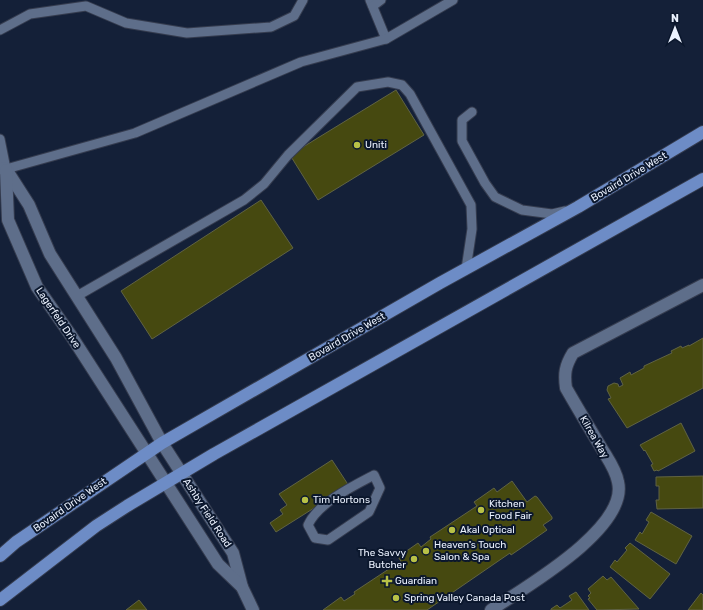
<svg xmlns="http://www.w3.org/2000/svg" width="703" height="610" font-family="Rubik,sans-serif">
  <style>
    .building { fill: #464910; stroke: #606343 }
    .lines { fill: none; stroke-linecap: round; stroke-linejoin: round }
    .service-casing { stroke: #353c4f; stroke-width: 11 }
    .minor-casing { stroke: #353c4f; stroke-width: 14 }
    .tertiary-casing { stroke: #353c4f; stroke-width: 14 }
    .primary-casing { stroke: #353c4f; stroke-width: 14 }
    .service { stroke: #5e6e8a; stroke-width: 9 }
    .minor { stroke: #5e6e8a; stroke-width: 12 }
    .tertiary { stroke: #5e6e8a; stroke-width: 12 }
    .primary { stroke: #6d8cc6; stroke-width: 12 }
    .poi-dot { fill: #b8c147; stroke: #0b172d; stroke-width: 1.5 }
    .labels { text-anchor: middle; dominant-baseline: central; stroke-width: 4; stroke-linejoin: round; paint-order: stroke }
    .poi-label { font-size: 10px; fill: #eaf1fe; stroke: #0b172d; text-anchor: start }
    .street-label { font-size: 10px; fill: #eaf1fe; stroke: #0b172d }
  </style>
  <rect width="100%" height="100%" fill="#142038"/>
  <g class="building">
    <path d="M396 90 424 135 318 200 290 155Z"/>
    <path d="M261 200 293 248 152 339 121 291Z"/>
    <path d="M703 338V388L627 428 608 399 611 398 607 390 608 386 614 383 618 384 619 387 623 385 620 378 630 372 631 375 644 368V366L672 353 671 351 681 346 682 348 689 345V346Z"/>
    <path d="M681 423 695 451 658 471 657 470 654 471 651 465 653 464 645 450 644 451 640 445Z"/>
    <path d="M332 460 349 486 276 532 270 523 283 514 280 510 287 505 279 494Z"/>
    <path d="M703 476V508L657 509 656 500H659V486H656V477Z"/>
    <path d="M512 481 527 502 535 496 537 497 552 517V519L543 525 547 530 527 544 511 555 510 553 427 610H323L341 597 344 601 355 594 354 592 401 561 398 557 418 543 421 547 431 539 430 537 477 506 474 502 494 488 497 492Z"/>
    <path d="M651 512 692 536 676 564 635 540 640 532 642 534 649 522 646 520Z"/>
    <path d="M630 543 670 574 650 599 610 567 615 560 617 562 627 550 625 548Z"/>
    <path d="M603 576 607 580 611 577 639 609 597 610 588 599 590 598 588 596 591 593 588 589Z"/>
    <path d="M576 592 589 610H551V609L557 605 560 608 572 600 569 596Z"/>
    <path d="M701 593 703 595V610H688Z"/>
    <path d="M139 600 147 610H126Z"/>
  </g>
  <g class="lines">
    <g class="service-casing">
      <g id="service">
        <path d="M370 0 386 39"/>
        <path d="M373 6 381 0"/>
        <path d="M0 30 30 14 86 6 126 23 187 33 271 27 294 16 303 0"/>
        <path d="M472 112 462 120V141L485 183 495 197 522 210 552 214 565 211"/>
        <path d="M0 139 6 169 135 133 301 62 386 39 453 0"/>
        <path d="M77 296 244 200 264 184 288 155 357 87 388 82 402 85 410 94 471 205 472 229 466 269"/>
        <path d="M374 475 380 488 369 512 328 540 315 538 308 525C318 503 353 486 374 475Z"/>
      </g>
    </g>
    <g class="minor-casing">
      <path id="minor" d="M491 610C524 588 629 528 618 482 616 470 608 459 602 449 590 429 578 409 566 388 564 374 565 366 573 353L703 285"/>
    </g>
    <g class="tertiary-casing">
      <g id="tertiary">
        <path d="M0 168 6 169 29 205 50 254 116 358 162 443 233 553 242 587 253 610"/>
        <path d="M6 170 8 220 37 287 72 337 218 564 242 587"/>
      </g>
    </g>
    <g class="primary-casing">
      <g id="primary">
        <path d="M0 556 16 542 162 443 440 283 578 207 703 132"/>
        <path d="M0 600 96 526 127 506 214 454 703 179"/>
      </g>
    </g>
    <use href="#service" class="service"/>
    <use href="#minor" class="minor"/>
    <use href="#tertiary" class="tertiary"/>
    <use href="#primary" class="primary"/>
  </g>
  <g class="poi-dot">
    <circle cx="357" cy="145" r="4"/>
    <circle cx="305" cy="500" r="4"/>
    <circle cx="481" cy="510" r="4"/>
    <circle cx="452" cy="530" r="4"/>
    <circle cx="426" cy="551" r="4"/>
    <circle cx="414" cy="559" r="4"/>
    <path d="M385 575h4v4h4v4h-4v4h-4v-4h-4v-4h4z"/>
    <circle cx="396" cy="598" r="4"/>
  </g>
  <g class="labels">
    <g class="poi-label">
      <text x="365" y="145">Uniti</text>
      <text x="313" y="500">Tim Hortons</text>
      <text x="489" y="504">Kitchen<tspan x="489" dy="12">Food Fair</tspan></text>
      <text x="460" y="530">Akal Optical</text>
      <text x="434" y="545">Heaven's Touch<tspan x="434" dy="12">Salon &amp; Spa</tspan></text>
      <text x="406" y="553" text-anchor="end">The Savvy<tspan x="406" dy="12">Butcher</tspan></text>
      <text x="395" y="581">Guardian</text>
      <text x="404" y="598">Spring Valley Canada Post</text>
    </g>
    <g class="street-label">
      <text transform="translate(629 177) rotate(-31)">Bovaird Drive West</text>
      <text transform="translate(58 318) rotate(56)">Lagerfeld Drive</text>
      <text transform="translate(347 337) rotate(-30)">Bovaird Drive West</text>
      <text transform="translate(594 437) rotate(60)">Kilrea Way</text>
      <text transform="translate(70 505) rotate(-35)">Bovaird Drive West</text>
      <text transform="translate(207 513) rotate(57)">Ashby Field Road</text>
    </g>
  </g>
  <g transform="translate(675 28)" stroke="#0b172d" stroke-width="3" paint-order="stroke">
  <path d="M0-3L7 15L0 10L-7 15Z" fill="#eaf1fe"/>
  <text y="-6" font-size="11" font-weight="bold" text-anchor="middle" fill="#eaf1fe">N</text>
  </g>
</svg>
